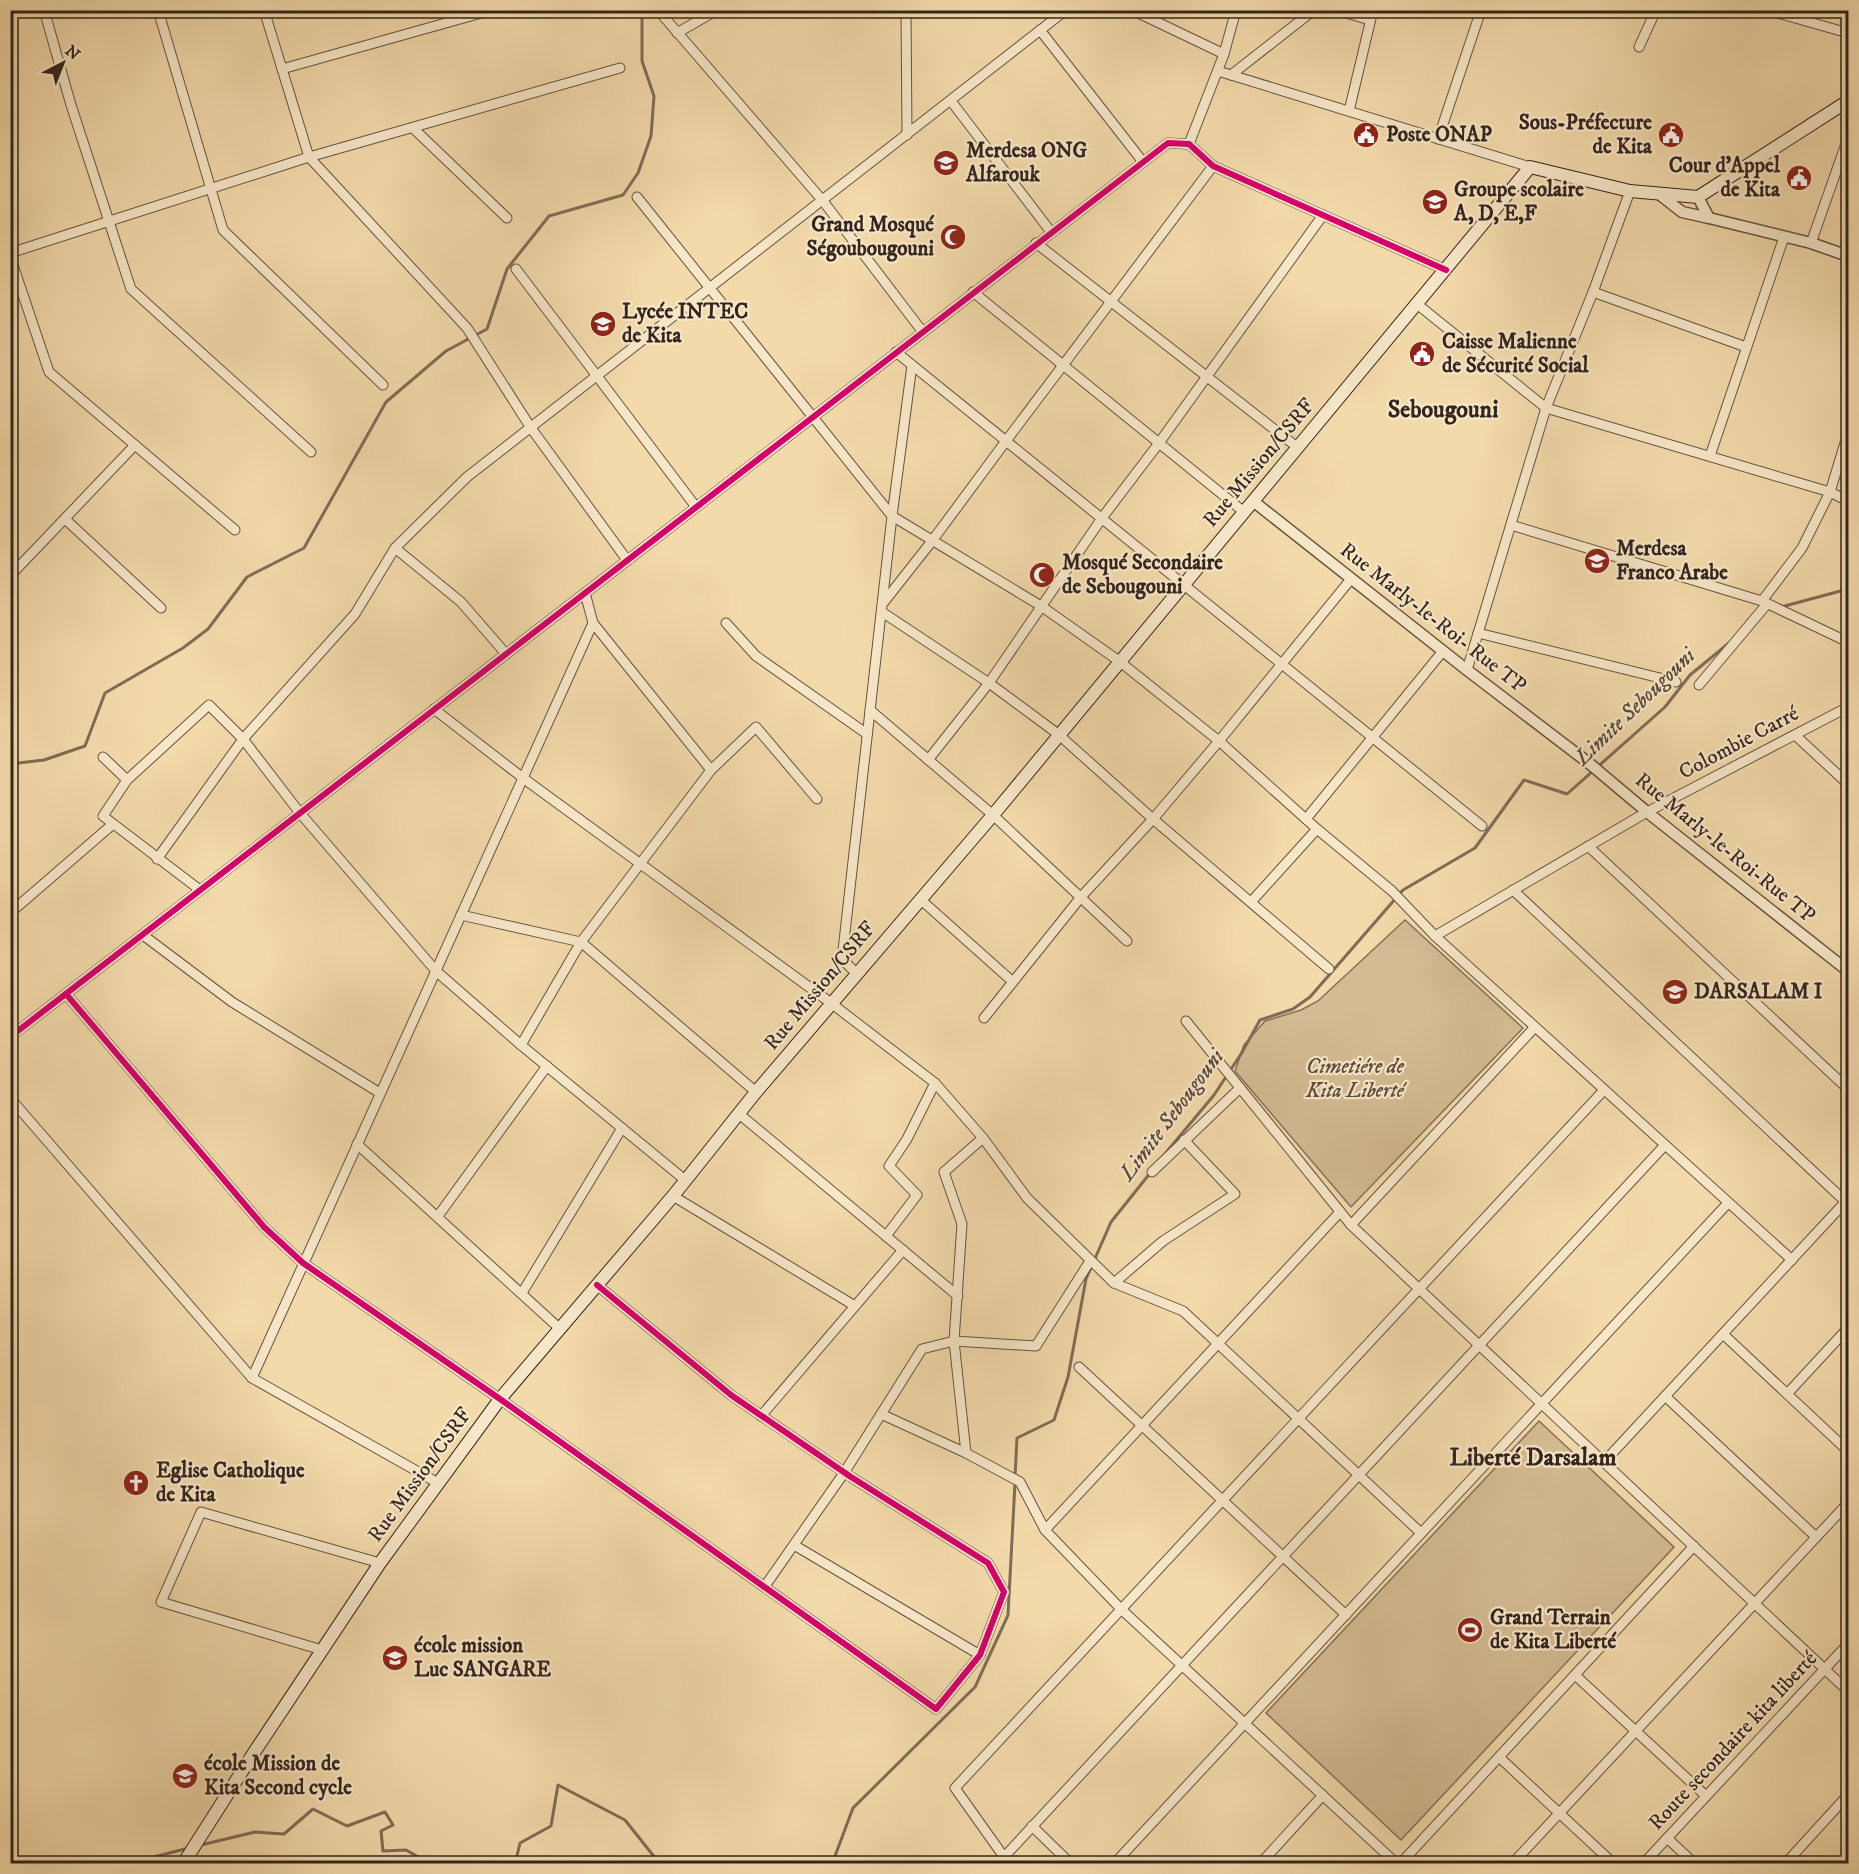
<svg xmlns="http://www.w3.org/2000/svg" width="1859" height="1874" font-family="'IM FELL DW Pica',serif">
  <style>
    .green { fill: #d3bb93; stroke: #847058; stroke-width: 1.5 }
    .lines { fill: none; stroke-linecap: round; stroke-linejoin: round }
    .stream { stroke: #806c56; stroke-width: 3 }
    .minor-casing { stroke: #645241; stroke-width: 11 }
    .tertiary-casing { stroke: #645241; stroke-width: 13 }
    .secondary-casing { stroke: #34241e; stroke-width: 14 }
    .minor { stroke: #f7e7c8; stroke-width: 9 }
    .tertiary { stroke: #f7e7c8; stroke-width: 10 }
    .secondary { stroke: #f7e7c8; stroke-width: 12 }
    .cycleway-casing { stroke: #f7e7c8; stroke-width: 10 }
    .cycleway { stroke: #d6006c; stroke-width: 6 }
    .labels { text-anchor: middle; dominant-baseline: central; stroke-width: 4.5; stroke-linejoin: round; paint-order: stroke }
    .poi-label { font-size: 21px; font-weight: bold; fill: #34241e; stroke: #f7e7c8; text-anchor: start }
    .street-label { font-size: 21px; fill: #34241e; stroke: #f7e7c8 }
    .park-label { font-size: 21px; font-style: italic; fill: #5c4a3b; stroke: #f7e7c8 }
    .water-label { font-size: 22px; font-style: italic; fill: #5a483a; stroke: #f7e7c8 }
    .quarter-label { font-size: 24px; font-weight: bold; fill: #34241e; stroke: #f7e7c8 }
  </style>
  <rect width="100%" height="100%" fill="#f3daab"/>
  <filter id="stains"><feTurbulence type="fractalNoise" baseFrequency=".00333" numOctaves="4"/><feColorMatrix values="0 0 0 0 .2 0 0 0 0 .09 0 0 0 0 .02 0 0 0 .5 -.17"/></filter>
  <radialGradient id="worn" r=".72"><stop offset=".6" stop-color="#630" stop-opacity="0"/><stop offset="1" stop-color="#630" stop-opacity=".3"/></radialGradient>
  <g class="green">
    <path d="M1405 920 1523 1028 1351 1207 1235 1071 1244 1045 1265 1021 1301 1010 1318 1001Z"/>
    <path d="M1539 1421 1674 1547 1401 1840 1266 1713Z"/>
  </g>
  <g class="lines">
    <g class="stream">
      <path d="M1781 607 1848 589"/>
      <path d="M10 764 44 760 85 746 105 693 183 648 208 629 247 577 304 548 386 402 446 351 487 329 507 269 549 216 623 195 638 173 651 136 654 96 642 61V10"/>
      <path d="M1164 1155 1214 1095 1241 1054 1260 1020 1293 1009 1310 997 1403 890 1475 848 1524 780 1567 794 1665 707 1690 675 1729 643"/>
      <path d="M1015 1476 1017 1438 1054 1420 1068 1377 1086 1279 1111 1222 1151 1172"/>
      <path d="M201 1845 255 1832 284 1834 313 1809 347 1826 385 1812 393 1825 381 1831 383 1851 406 1850 431 1864"/>
      <path d="M126 1864 189 1848"/>
      <path d="M515 1864 520 1843 551 1826 558 1785 625 1820 660 1864"/>
      <path d="M832 1864 853 1808 975 1687 1008 1615 1015 1483"/>
    </g>
    <g class="minor-casing">
      <g id="minor">
        <path d="M44 10 71 105 131 289 311 452"/>
        <path d="M158 10 223 230 383 385"/>
        <path d="M264 10 309 157 467 328 531 428 627 560"/>
        <path d="M658 10 823 201 922 331"/>
        <path d="M906 10 907 135"/>
        <path d="M1132 10 1224 54"/>
        <path d="M1336 10 1370 20"/>
        <path d="M1767 10 1848 33"/>
        <path d="M1040 30 1143 162"/>
        <path d="M677 33 717 10"/>
        <path d="M1639 47 1656 10"/>
        <path d="M282 69 492 10"/>
        <path d="M1218 71 1530 167"/>
        <path d="M1231 75 1314 10"/>
        <path d="M951 101 1051 232"/>
        <path d="M1349 111 1373 10"/>
        <path d="M413 128 507 218"/>
        <path d="M1438 139 1481 10"/>
        <path d="M1189 144 1224 54 1236 10"/>
        <path d="M637 197 892 516 1041 606 1119 661 1219 741 1317 829 1392 891 1435 936 1792 1260"/>
        <path d="M1036 243 1297 447"/>
        <path d="M1811 243 1848 138"/>
        <path d="M10 253 309 157 620 68"/>
        <path d="M10 256 49 372 235 530"/>
        <path d="M516 269 696 507"/>
        <path d="M973 292 1244 512"/>
        <path d="M1593 292 1746 347"/>
        <path d="M1417 304 1546 408 1830 492 1848 501"/>
        <path d="M896 352 1482 826"/>
        <path d="M1710 456 1784 237"/>
        <path d="M65 519 161 608"/>
        <path d="M1511 525 1762 601 1848 642"/>
        <path d="M395 548 461 602 506 654"/>
        <path d="M10 576 135 445"/>
        <path d="M585 593 593 623 711 770"/>
        <path d="M1762 601 1802 548 1830 492 1848 433"/>
        <path d="M884 602 932 541 1006 441 1213 166"/>
        <path d="M882 612 989 683 1058 734 1153 819 1329 969"/>
        <path d="M726 623 756 656 867 734"/>
        <path d="M1478 633 1676 682"/>
        <path d="M1467 670 1546 408 1593 292 1630 191"/>
        <path d="M1699 685 1767 604"/>
        <path d="M434 709 523 778 831 1003 935 1083 983 1138 1027 1198 1114 1283 1183 1311 1421 1533"/>
        <path d="M870 710 993 815 1127 941"/>
        <path d="M1795 735 1848 784"/>
        <path d="M103 757 127 780 209 705 243 739 300 813 436 971 521 1045 685 1180"/>
        <path d="M928 760 989 683 1102 518 1159 443 1323 215"/>
        <path d="M127 780 103 816 200 890"/>
        <path d="M1306 819 1443 651"/>
        <path d="M1588 846 1848 1089"/>
        <path d="M157 859 243 739 355 614 395 548 467 477 1066 10"/>
        <path d="M1513 890 1848 1204"/>
        <path d="M920 899 1013 982"/>
        <path d="M1251 902 1317 829"/>
        <path d="M10 913 113 824"/>
        <path d="M461 915 581 942 756 1092"/>
        <path d="M143 935 232 1002 380 1093"/>
        <path d="M1435 936 1647 812 1848 707"/>
        <path d="M856 973 842 959 892 516 912 365"/>
        <path d="M66 994 264 1227 303 1263 500 1399 936 1709 980 1655 1004 1592 988 1563 851 1477 731 1395 597 1285"/>
        <path d="M984 1018 1081 897 1153 819 1219 741 1351 579"/>
        <path d="M1186 1021 1351 1225 1848 1691"/>
        <path d="M10 1037 1168 143 1189 144 1213 166 1446 270"/>
        <path d="M521 1045 581 942 711 770 756 727 817 799"/>
        <path d="M10 1098 252 1378 438 1483"/>
        <path d="M738 1113 958 1296"/>
        <path d="M357 1144 559 1328"/>
        <path d="M1152 1172 1240 1088"/>
        <path d="M673 1196 855 1306"/>
        <path d="M438 1216 547 1066"/>
        <path d="M1351 1225 1535 1027"/>
        <path d="M886 1236 917 1195 889 1166 907 1139 935 1083"/>
        <path d="M1114 1283 1163 1241 1235 1194 1184 1140"/>
        <path d="M522 1293 622 1128"/>
        <path d="M1723 1334 1848 1451"/>
        <path d="M1079 1367 1346 1615"/>
        <path d="M252 1378 593 623"/>
        <path d="M1787 1394 1848 1328"/>
        <path d="M1665 1396 1816 1537"/>
        <path d="M881 1414 966 1453 1020 1482 1045 1530 1121 1609 1397 1864"/>
        <path d="M761 1416 903 1250"/>
        <path d="M966 1453 954 1341 962 1224 944 1172 983 1138"/>
        <path d="M1604 1462 1848 1199"/>
        <path d="M1045 1530 1340 1212"/>
        <path d="M794 1545 980 1655"/>
        <path d="M765 1586 844 1473 922 1349 954 1341 1036 1346 1090 1261"/>
        <path d="M322 1650 161 1602 201 1512 380 1563"/>
        <path d="M1575 1675 1706 1796"/>
        <path d="M1499 1757 1614 1864"/>
        <path d="M1032 1826 1071 1864"/>
        <path d="M1667 1838 1695 1864"/>
        <path d="M1005 1856 1665 1145"/>
        <path d="M1009 1864 955 1788 1604 1090"/>
        <path d="M1114 1864 1728 1203"/>
        <path d="M1260 1864 1323 1795"/>
        <path d="M1400 1864 1694 1546"/>
        <path d="M1512 1864 1848 1503"/>
        <path d="M1643 1864 1848 1644"/>
        <path d="M1785 1864 1848 1795"/>
      </g>
    </g>
    <g class="tertiary-casing">
      <g id="tertiary">
        <path d="M1659 194 1682 212 1709 218"/>
        <path d="M1698 197 1709 218 1811 243 1848 256"/>
        <path d="M1253 501 1467 670 1590 764 1647 812 1848 971"/>
      </g>
    </g>
    <g class="secondary-casing">
      <path id="secondary" d="M183 1864 255 1751 380 1563 500 1399 673 1196 756 1092 993 815 1530 167 1630 191 1698 197 1848 101"/>
    </g>
    <use href="#minor" class="minor"/>
    <use href="#tertiary" class="tertiary"/>
    <use href="#secondary" class="secondary"/>
    <g class="cycleway-casing">
      <g id="cycleway">
        <path d="M66 994 264 1227 303 1263 500 1399 936 1709 980 1655 1004 1592 988 1563 851 1477 731 1395 597 1285"/>
        <path d="M10 1037 1168 143 1189 144 1213 166 1446 270"/>
      </g>
    </g>
    <use href="#cycleway" class="cycleway"/>
  </g>
  <defs>
    <g id="civic-disc" transform="scale(1.35)"><circle r="9.5" fill="#8f2418" stroke="#f7e7c8"/><path d="M-.6-6.5H3V-4.5H.6V-3L4-1V1h2V6H-6V1h2V-1L-.6-3ZM-1.2 2.5V6h2.4V2.5Z" fill="#fff"/></g>
    <g id="school-disc" transform="scale(1.35)"><circle r="9.5" fill="#8f2418" stroke="#f7e7c8"/><path d="M0-5L7-2L0 1L-7-2ZM-4 1L0 2.5L4 1V4Q0 6-4 4Z" fill="#fff"/></g>
    <g id="mosque-disc" transform="scale(1.35)"><circle r="9.5" fill="#8f2418" stroke="#f7e7c8"/><path d="M3.5-4.9A6 6 0 1 0 3.5 4.9A5 5 0 1 1 3.5-4.9Z" fill="#fff"/></g>
    <g id="church-disc" transform="scale(1.35)"><circle r="9.5" fill="#8f2418" stroke="#f7e7c8"/><path d="M-1.2-6h2.4v3.5h3.3v2.4h-3.3V6h-2.4V-.1h-3.3v-2.4h3.3Z" fill="#fff"/></g>
    <g id="stadium-disc" transform="scale(1.35)"><circle r="9.5" fill="#8f2418" stroke="#f7e7c8"/><path d="M0-5a6.5 5 0 1 0 0 10a6.5 5 0 1 0 0-10ZM-3.5-1.8h7v3.6h-7Z" fill="#fff"/></g>
  </defs>
  <g fill-rule="evenodd">
    <use href="#civic-disc" x="1366" y="135"/>
    <use href="#civic-disc" x="1671" y="135"/>
    <use href="#school-disc" x="946" y="163"/>
    <use href="#civic-disc" x="1799" y="178"/>
    <use href="#school-disc" x="1435" y="202"/>
    <use href="#mosque-disc" x="953" y="237"/>
    <use href="#school-disc" x="603" y="324"/>
    <use href="#civic-disc" x="1422" y="354"/>
    <use href="#school-disc" x="1597" y="561"/>
    <use href="#mosque-disc" x="1042" y="575"/>
    <use href="#school-disc" x="1675" y="992"/>
    <use href="#church-disc" x="136" y="1483"/>
    <use href="#stadium-disc" x="1470" y="1630"/>
    <use href="#school-disc" x="395" y="1658"/>
    <use href="#school-disc" x="185" y="1776"/>
  </g>
  <g class="labels">
    <g class="poi-label">
      <text x="1652" y="123" text-anchor="end">Sous-Préfecture<tspan x="1652" dy="24">de Kita</tspan></text>
      <text x="1386" y="135">Poste ONAP</text>
      <text x="966" y="151">Merdesa ONG<tspan x="966" dy="24">Alfarouk</tspan></text>
      <text x="1780" y="166" text-anchor="end">Cour d'Appel<tspan x="1780" dy="24">de Kita</tspan></text>
      <text x="1454" y="190">Groupe scolaire<tspan x="1454" dy="24">A, D, E,F</tspan></text>
      <text x="934" y="225" text-anchor="end">Grand Mosqué<tspan x="934" dy="24">Ségoubougouni</tspan></text>
      <text x="622" y="312">Lycée INTEC<tspan x="622" dy="24">de Kita</tspan></text>
      <text x="1442" y="342">Caisse Malienne<tspan x="1442" dy="24">de Sécurité Social</tspan></text>
      <text x="1616" y="549">Merdesa<tspan x="1616" dy="24">Franco Arabe</tspan></text>
      <text x="1062" y="563">Mosqué Secondaire<tspan x="1062" dy="24">de Sebougouni</tspan></text>
      <text x="1694" y="992">DARSALAM I</text>
      <text x="156" y="1471">Eglise Catholique<tspan x="156" dy="24">de Kita</tspan></text>
      <text x="1490" y="1618">Grand Terrain<tspan x="1490" dy="24">de Kita Liberté</tspan></text>
      <text x="414" y="1646">école mission<tspan x="414" dy="24">Luc SANGARE</tspan></text>
      <text x="204" y="1764">école Mission de<tspan x="204" dy="24">Kita Second cycle</tspan></text>
    </g>
    <g class="street-label">
      <text transform="translate(1259 463) rotate(-50)">Rue Mission/CSRF</text>
      <text transform="translate(1433 618) rotate(38)">Rue Marly-le-Roi- Rue TP</text>
      <text transform="translate(1739 743) rotate(-28)">Colombie Carré</text>
      <text transform="translate(1725 848) rotate(39)">Rue Marly-le-Roi-Rue TP</text>
      <text transform="translate(820 986) rotate(-50)">Rue Mission/CSRF</text>
      <text transform="translate(420 1475) rotate(-54)">Rue Mission/CSRF</text>
      <text transform="translate(1733 1741) rotate(-47)">Route secondaire kita liberté</text>
    </g>
    <g class="park-label">
      <text x="1355" y="1067">Cimetiére de<tspan x="1355" dy="24">Kita Liberté</tspan></text>
    </g>
    <g class="water-label">
      <text transform="translate(1635 707) rotate(-44)">Limite Sebougouni</text>
      <text transform="translate(1172 1115) rotate(-53)">Limite Sebougouni</text>
    </g>
    <g class="quarter-label">
      <text x="1443" y="410">Sebougouni</text>
      <text x="1533" y="1458">Liberté Darsalam</text>
    </g>
  </g>
  <rect width="1859" height="1874" fill="none" stroke="#f3daab" stroke-width="36"/>
  <rect x="12" y="12" width="1835" height="1850" fill="none" stroke="#34241e" stroke-width="3"/>
  <rect x="18" y="18" width="1823" height="1838" fill="none" stroke="#34241e" stroke-width="1.5"/>
  <g transform="translate(63 63) rotate(42)" stroke="#f7e7c8" stroke-width="4.5" paint-order="stroke">
  <path d="M0-4.5L10 22L0 15L-10 22Z" fill="#34241e"/>
  <text y="-9" font-size="16" font-weight="bold" text-anchor="middle" fill="#34241e">N</text>
  </g>
  <rect width="100%" height="100%" filter="url(#stains)"/>
  <rect width="100%" height="100%" fill="url(#worn)"/>
</svg>
